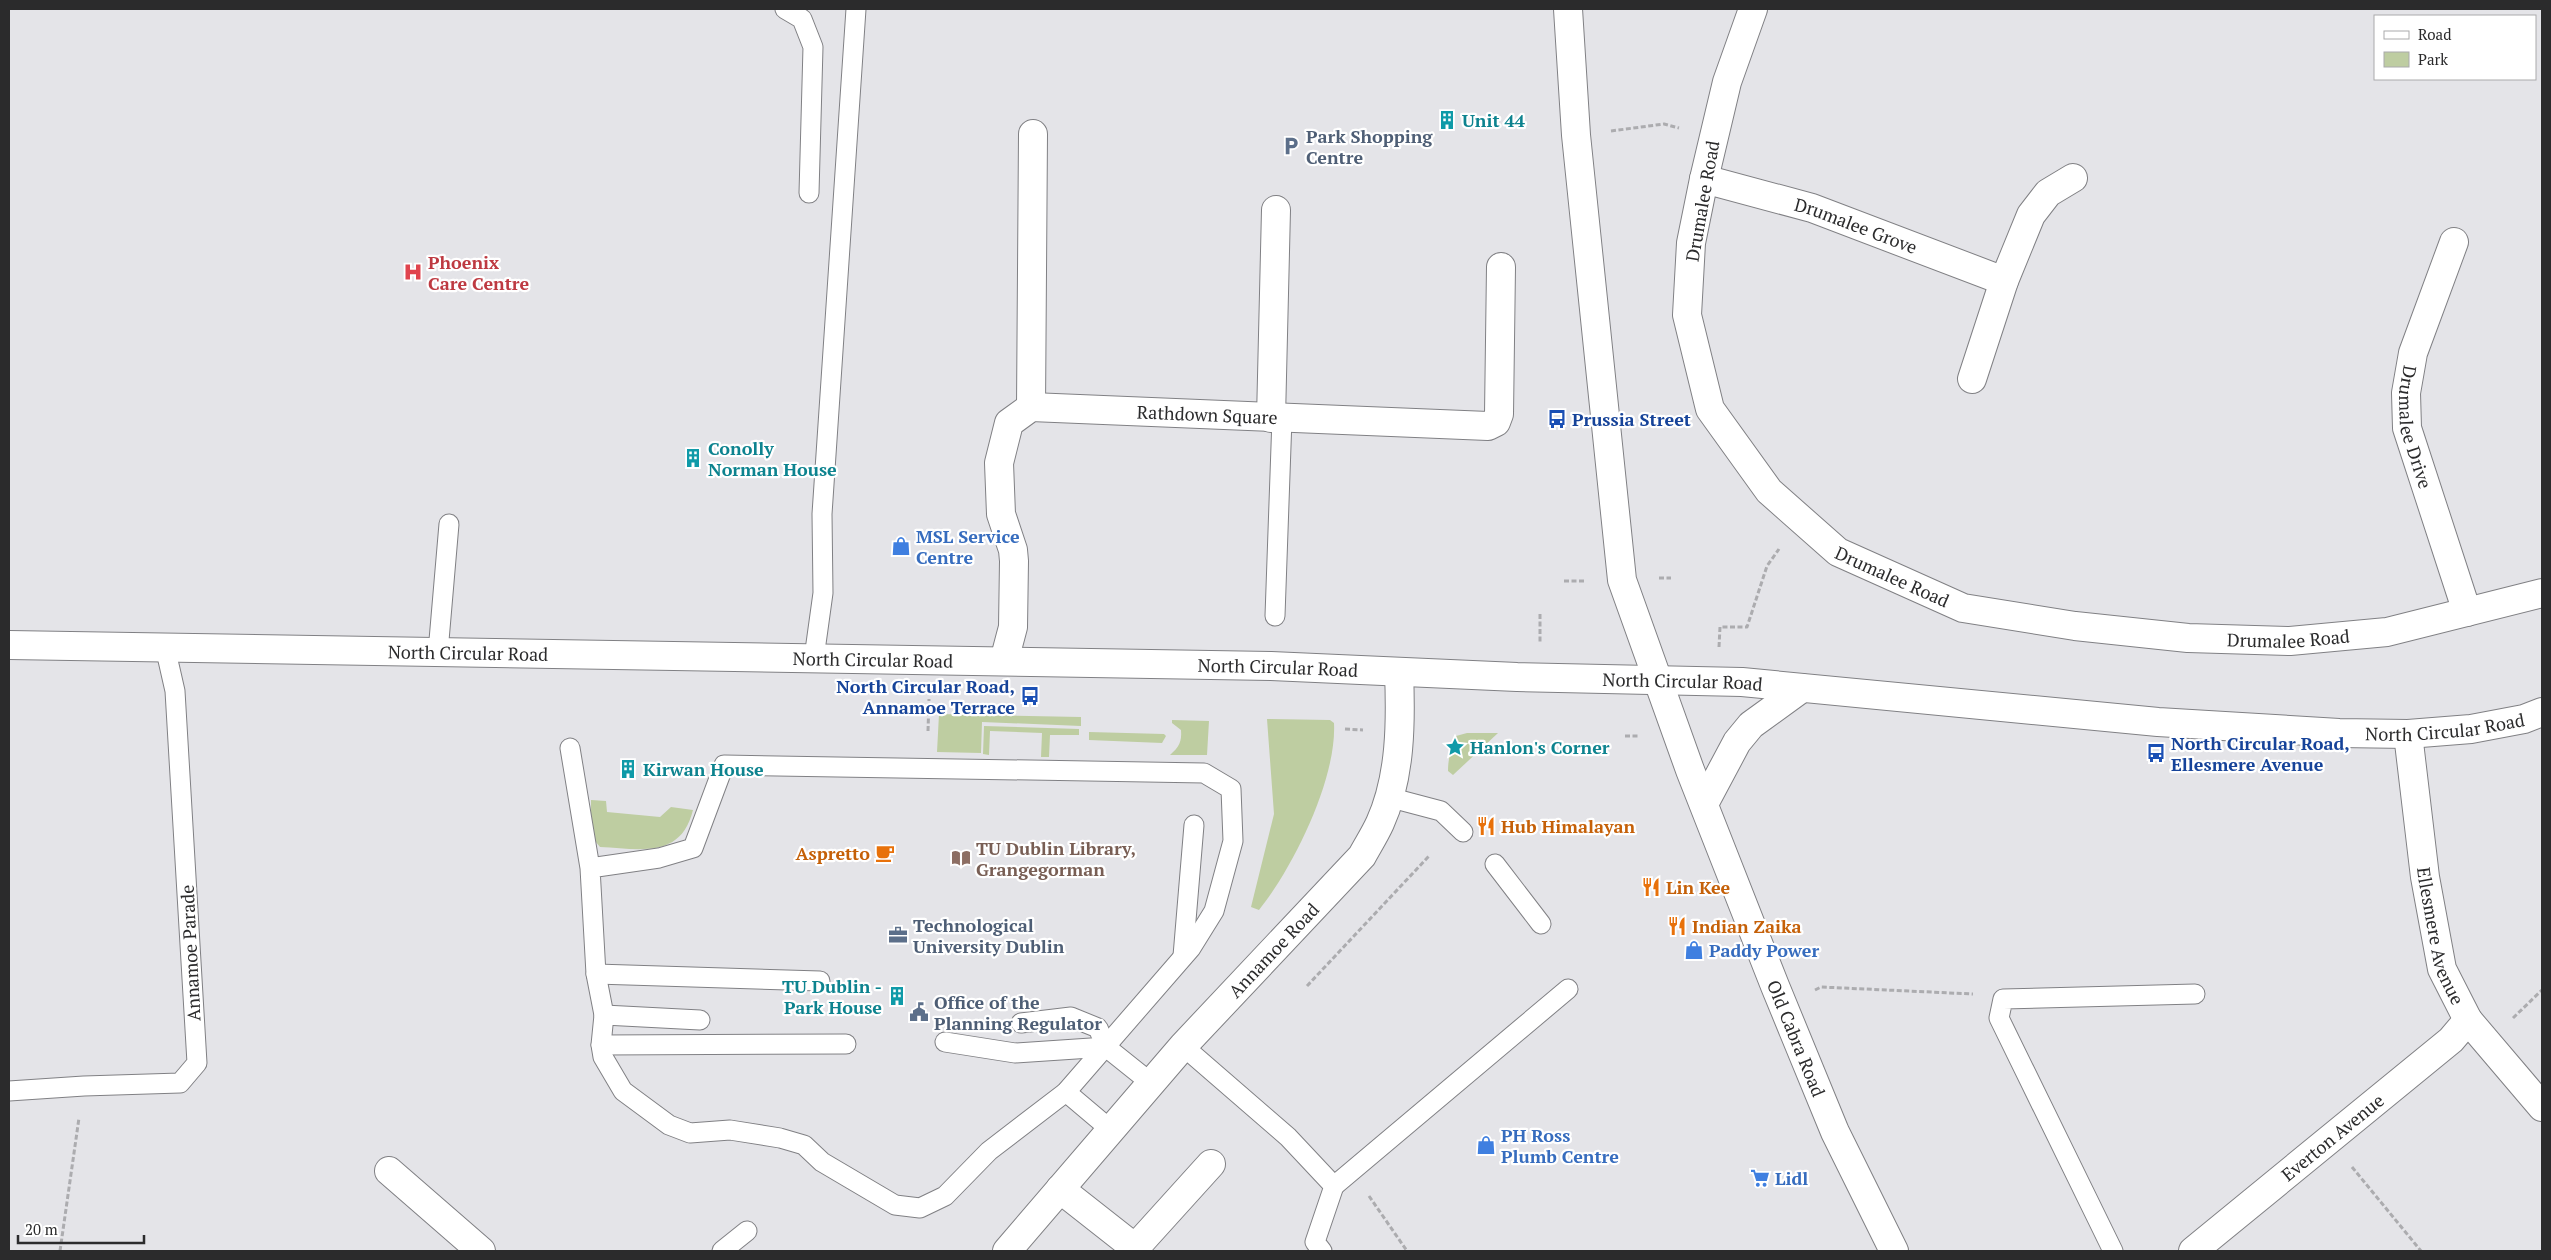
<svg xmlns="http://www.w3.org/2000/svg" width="2551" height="1260" font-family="'PT Serif',serif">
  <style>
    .green { fill: #becda1 }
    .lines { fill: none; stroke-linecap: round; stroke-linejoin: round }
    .lane-casing { stroke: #808084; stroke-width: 21 }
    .street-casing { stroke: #808084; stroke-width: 30 }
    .secondary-casing { stroke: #808084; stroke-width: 30 }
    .path { stroke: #acacaf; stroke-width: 3; stroke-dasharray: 5 2.5; stroke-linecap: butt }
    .lane { stroke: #fff; stroke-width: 19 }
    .street { stroke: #fff; stroke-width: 28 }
    .secondary { stroke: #fff; stroke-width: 28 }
    .labels { text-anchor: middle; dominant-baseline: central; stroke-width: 4.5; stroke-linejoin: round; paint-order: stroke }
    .culture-label { font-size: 18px; font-weight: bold; fill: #0d838f; stroke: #fff; text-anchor: start }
    .service-label { font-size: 18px; font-weight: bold; fill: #4e5e75; stroke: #fff; text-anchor: start }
    .street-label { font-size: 18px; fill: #2b2b2c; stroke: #fff }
    .health-label { font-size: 18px; font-weight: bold; fill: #be3a42; stroke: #fff; text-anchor: start }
    .transit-label { font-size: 18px; font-weight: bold; fill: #164399; stroke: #fff; text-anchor: start }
    .shop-label { font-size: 18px; font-weight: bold; fill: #366cbe; stroke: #fff; text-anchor: start }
    .food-label { font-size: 18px; font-weight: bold; fill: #c56008; stroke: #fff; text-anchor: start }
    .education-label { font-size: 18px; font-weight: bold; fill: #785e54; stroke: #fff; text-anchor: start }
  </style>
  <rect width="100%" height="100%" fill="#e4e4e8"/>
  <g class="green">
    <path d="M939 714 1081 717V726L982 722 981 753 937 752Z"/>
    <path d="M1267 719 1330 720 1334 723C1337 779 1293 868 1259 910L1251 907 1274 814Z"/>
    <path d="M1172 720 1209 721 1207 755H1170C1179 747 1182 742 1181 730L1172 723Z"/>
    <path d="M984 726 1079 729V735H1050L1049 757H1041L1042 733 990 731 989 755 983 754Z"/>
    <path d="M1089 732 1164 734 1166 736 1162 743 1089 740Z"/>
    <path d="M1467 733H1498L1453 775 1448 771C1448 758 1451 748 1456 736Z"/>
    <path d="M591 800 606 801 607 812 660 817 671 807 693 810C681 859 640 849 600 847L591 836Z"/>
  </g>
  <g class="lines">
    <g class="lane-casing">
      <g id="lane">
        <path d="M785 9 802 19 813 47 809 193"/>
        <path d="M1275 616 1282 418"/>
        <path d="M438 652 449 524"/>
        <path d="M814 658 823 593 822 514 856 9"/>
        <path d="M570 748 590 868 596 974 604 1015 601 1045 603 1057 623 1091 669 1125 690 1133 730 1130 780 1138 804 1145 822 1162 895 1205 920 1208 945 1196 989 1151 1066 1092 1191 948 1214 911 1233 841 1231 789 1204 773 724 765 693 848 659 858 590 868"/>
        <path d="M1388 797 1441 811 1463 832"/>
        <path d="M1495 864 1541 924"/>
        <path d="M1183 956 1194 825"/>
        <path d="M596 974 820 981"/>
        <path d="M604 1015 700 1020"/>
        <path d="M1021 1023 1071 1017 1098 1028 1106 1047 1151 1083"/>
        <path d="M945 1042 1015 1053 1106 1047"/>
        <path d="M601 1045 846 1044"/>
        <path d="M1183 1046 1288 1137 1334 1186 1315 1242 1322 1251"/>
        <path d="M9 1091 84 1086 180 1083 197 1063 175 691 165 647"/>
        <path d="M1066 1092 1111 1130"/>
        <path d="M1334 1186 1568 989"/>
        <path d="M722 1251 747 1231"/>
        <path d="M2113 1251 1999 1018 2003 999 2195 994"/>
      </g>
    </g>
    <g class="street-casing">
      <g id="street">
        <path id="s1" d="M1753 9 1727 82 1704 179 1691 243 1687 315 1710 409 1769 491 1838 552 1963 608 2075 626 2188 638 2290 641 2387 632 2542 593"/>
        <path id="s2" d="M1704 179 1812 208 2004 281"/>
        <path id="s3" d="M2454 242 2413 353 2406 393 2407 428 2467 612"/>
        <path d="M1972 379 2004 281 2031 215 2048 193 2073 178"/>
        <path d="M1031 407 1033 134"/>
        <path d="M1271 418 1276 210"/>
        <path id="s4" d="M1004 661 1013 627 1014 561 1013 550 1001 514 999 463 1009 423 1031 407 1488 426 1496 422 1499 414 1501 267"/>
        <path id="s5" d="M2408 734 2425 877 2442 969 2468 1020 2542 1107"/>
        <path d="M389 1171 481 1251"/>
        <path d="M1060 1189 1135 1248 1211 1164"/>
        <path id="s6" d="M2193 1251 2451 1040 2468 1020"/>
      </g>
    </g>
    <g class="secondary-casing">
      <g id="secondary">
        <path id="s7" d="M1568 9 1576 135 1622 580 1690 770 1775 986 1835 1132 1894 1251"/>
        <path id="s8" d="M9 645 1271 666 1517 677 1742 682 2158 722 2339 733 2408 734 2471 729 2524 719 2542 712"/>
        <path d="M1704 804 1737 742 1751 725 1802 688"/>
        <path id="s9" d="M1007 1251 1183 1046 1362 856C1368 845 1375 834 1380 823 1401 777 1401 721 1399 672"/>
      </g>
    </g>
    <g class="path">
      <path d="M1611 131 1664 124 1679 128"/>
      <path d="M1659 578H1671"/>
      <path d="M1564 581H1586"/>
      <path d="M1540 614V642"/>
      <path d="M1719 647 1720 627H1747L1767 566 1779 549"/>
      <path d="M1345 729 1363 730"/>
      <path d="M928 731 929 699"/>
      <path d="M1625 736H1639"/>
      <path d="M1307 986 1429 856"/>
      <path d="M1815 990 1821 987 1973 994"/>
      <path d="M2513 1018 2542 990"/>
      <path d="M2352 1167 2421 1251"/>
      <path d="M1369 1196 1407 1251"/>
      <path d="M60 1251 79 1118"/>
    </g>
    <use href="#lane" class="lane"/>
    <use href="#street" class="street"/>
    <use href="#secondary" class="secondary"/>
  </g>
  <defs>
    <g id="building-bare" transform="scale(1.5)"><path d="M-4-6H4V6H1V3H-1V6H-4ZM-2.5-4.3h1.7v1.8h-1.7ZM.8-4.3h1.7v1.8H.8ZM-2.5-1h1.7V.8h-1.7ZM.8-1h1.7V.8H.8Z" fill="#0f9aa8" stroke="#fff" stroke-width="2.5" paint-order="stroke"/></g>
    <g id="parking-bare" transform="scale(1.5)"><path d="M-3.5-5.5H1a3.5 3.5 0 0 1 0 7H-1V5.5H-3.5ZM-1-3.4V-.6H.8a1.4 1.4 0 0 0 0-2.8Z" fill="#5c6f8a" stroke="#fff" stroke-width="2.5" paint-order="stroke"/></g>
    <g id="hospital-bare" transform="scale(1.5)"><path d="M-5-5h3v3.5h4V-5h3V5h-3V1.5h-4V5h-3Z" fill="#e0444e" stroke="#fff" stroke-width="2.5" paint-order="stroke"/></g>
    <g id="bus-bare" transform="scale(1.5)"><path d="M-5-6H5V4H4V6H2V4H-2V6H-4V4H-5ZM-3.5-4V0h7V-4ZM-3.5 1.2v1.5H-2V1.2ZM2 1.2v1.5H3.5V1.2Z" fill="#1a4fb4" stroke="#fff" stroke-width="2.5" paint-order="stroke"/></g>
    <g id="shop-bare" transform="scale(1.5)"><path d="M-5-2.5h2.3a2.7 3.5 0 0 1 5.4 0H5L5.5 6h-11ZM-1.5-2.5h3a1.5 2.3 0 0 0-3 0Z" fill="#3f7fe0" stroke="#fff" stroke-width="2.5" paint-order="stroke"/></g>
    <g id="sight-bare" transform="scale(1.5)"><path d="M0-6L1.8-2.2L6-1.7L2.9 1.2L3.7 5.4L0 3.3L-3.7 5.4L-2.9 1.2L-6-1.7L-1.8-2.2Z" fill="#0f9aa8" stroke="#fff" stroke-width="2.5" paint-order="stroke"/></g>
    <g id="restaurant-bare" transform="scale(1.5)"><path d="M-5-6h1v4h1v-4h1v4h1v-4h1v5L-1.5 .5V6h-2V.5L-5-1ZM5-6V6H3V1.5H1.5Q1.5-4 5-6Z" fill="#e8710a" stroke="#fff" stroke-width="2.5" paint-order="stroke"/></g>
    <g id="cafe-bare" transform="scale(1.5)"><path d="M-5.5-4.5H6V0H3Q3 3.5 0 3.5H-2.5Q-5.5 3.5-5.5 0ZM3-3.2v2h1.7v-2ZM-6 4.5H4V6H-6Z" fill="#e8710a" stroke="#fff" stroke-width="2.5" paint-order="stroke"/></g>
    <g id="library-bare" transform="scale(1.5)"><path d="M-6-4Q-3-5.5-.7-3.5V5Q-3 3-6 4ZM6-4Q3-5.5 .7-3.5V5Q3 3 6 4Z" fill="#8d6e63" stroke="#fff" stroke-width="2.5" paint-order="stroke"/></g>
    <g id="office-bare" transform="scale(1.5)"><path d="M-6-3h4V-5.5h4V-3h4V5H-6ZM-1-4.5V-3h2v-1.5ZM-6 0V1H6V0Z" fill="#5c6f8a" stroke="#fff" stroke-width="2.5" paint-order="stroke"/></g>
    <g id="civic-bare" transform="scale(1.5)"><path d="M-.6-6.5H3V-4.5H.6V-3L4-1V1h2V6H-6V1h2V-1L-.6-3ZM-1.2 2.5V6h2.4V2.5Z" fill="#5c6f8a" stroke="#fff" stroke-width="2.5" paint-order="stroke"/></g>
    <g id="supermarket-bare" transform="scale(1.5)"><path d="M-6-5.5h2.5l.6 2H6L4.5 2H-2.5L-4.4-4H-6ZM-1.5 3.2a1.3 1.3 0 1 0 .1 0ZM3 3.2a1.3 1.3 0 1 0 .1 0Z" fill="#3f7fe0" stroke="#fff" stroke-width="2.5" paint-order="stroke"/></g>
  </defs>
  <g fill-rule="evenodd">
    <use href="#building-bare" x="1447" y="120"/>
    <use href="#parking-bare" x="1291" y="146"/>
    <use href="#hospital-bare" x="413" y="272"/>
    <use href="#bus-bare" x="1557" y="419"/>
    <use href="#building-bare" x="693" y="458"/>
    <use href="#shop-bare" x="901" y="546"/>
    <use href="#bus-bare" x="1030" y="696"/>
    <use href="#sight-bare" x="1455" y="747"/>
    <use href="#bus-bare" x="2156" y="753"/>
    <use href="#building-bare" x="628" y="769"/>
    <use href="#restaurant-bare" x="1486" y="826"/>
    <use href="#cafe-bare" x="885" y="853"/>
    <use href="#library-bare" x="961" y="858"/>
    <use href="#restaurant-bare" x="1651" y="887"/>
    <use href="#restaurant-bare" x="1677" y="926"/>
    <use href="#office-bare" x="898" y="935"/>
    <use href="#shop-bare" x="1694" y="950"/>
    <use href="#building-bare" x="897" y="996"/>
    <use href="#civic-bare" x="919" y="1012"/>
    <use href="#shop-bare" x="1486" y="1145"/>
    <use href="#supermarket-bare" x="1760" y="1178"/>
  </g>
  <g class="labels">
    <g class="culture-label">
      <text x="1462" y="120">Unit 44</text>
      <text x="708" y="448">Conolly<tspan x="708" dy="21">Norman House</tspan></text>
      <text x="1470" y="747">Hanlon's Corner</text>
      <text x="643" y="769">Kirwan House</text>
      <text x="882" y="986" text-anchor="end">TU Dublin -<tspan x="882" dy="21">Park House</tspan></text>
    </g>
    <g class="service-label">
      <text x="1306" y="136">Park Shopping<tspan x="1306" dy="21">Centre</tspan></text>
      <text x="913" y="925">Technological<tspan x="913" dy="21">University Dublin</tspan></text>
      <text x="934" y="1002">Office of the<tspan x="934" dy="21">Planning Regulator</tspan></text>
    </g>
    <g class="street-label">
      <text transform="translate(1702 201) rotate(-80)">Drumalee Road</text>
      <text stroke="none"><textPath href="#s2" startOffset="159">Drumalee Grove</textPath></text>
      <text stroke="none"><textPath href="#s4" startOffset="446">Rathdown Square</textPath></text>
      <text stroke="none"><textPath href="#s3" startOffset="194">Drumalee Drive</textPath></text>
      <text stroke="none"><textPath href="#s1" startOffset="664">Drumalee Road</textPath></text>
      <text stroke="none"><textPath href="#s1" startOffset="1069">Drumalee Road</textPath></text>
      <text stroke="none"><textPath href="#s8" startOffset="459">North Circular Road</textPath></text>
      <text stroke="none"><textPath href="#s8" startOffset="864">North Circular Road</textPath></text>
      <text stroke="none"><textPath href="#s8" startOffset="1269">North Circular Road</textPath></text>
      <text stroke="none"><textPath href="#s8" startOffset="1674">North Circular Road</textPath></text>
      <text stroke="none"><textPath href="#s8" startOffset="2439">North Circular Road</textPath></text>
      <text stroke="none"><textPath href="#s5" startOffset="205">Ellesmere Avenue</textPath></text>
      <text stroke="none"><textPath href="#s9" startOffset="402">Annamoe Road</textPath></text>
      <text transform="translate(190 953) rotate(-93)">Annamoe Parade</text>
      <text stroke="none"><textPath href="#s7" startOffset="1064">Old Cabra Road</textPath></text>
      <text stroke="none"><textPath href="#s6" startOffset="180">Everton Avenue</textPath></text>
    </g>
    <g class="health-label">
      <text x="428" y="262">Phoenix<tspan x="428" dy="21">Care Centre</tspan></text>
    </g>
    <g class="transit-label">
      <text x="1572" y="419">Prussia Street</text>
      <text x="1015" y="686" text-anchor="end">North Circular Road,<tspan x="1015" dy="21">Annamoe Terrace</tspan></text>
      <text x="2171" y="743">North Circular Road,<tspan x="2171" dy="21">Ellesmere Avenue</tspan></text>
    </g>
    <g class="shop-label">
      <text x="916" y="536">MSL Service<tspan x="916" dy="21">Centre</tspan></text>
      <text x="1709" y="950">Paddy Power</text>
      <text x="1501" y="1135">PH Ross<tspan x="1501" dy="21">Plumb Centre</tspan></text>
      <text x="1775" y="1178">Lidl</text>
    </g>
    <g class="food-label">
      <text x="1501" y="826">Hub Himalayan</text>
      <text x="870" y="853" text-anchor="end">Aspretto</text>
      <text x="1666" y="887">Lin Kee</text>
      <text x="1692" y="926">Indian Zaika</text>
    </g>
    <g class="education-label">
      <text x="976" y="848">TU Dublin Library,<tspan x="976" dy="21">Grangegorman</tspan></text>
    </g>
  </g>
  <rect width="2551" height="1260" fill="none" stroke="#2b2b2c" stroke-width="20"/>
  <rect x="2374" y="15" width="162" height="65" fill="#ffffff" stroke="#aaaaab"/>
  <rect x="2384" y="31" width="25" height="8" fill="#ffffff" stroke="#aaaaab"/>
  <text x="2418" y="40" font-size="15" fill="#2b2b2c">Road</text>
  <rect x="2384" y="52" width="25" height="15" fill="#becda1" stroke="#aaaaab"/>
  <text x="2418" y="65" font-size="15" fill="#2b2b2c">Park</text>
  <path d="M18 1235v8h126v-8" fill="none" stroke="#2b2b2c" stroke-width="2.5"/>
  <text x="25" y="1235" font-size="15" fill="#2b2b2c" stroke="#ffffff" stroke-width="4" paint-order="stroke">20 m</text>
</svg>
